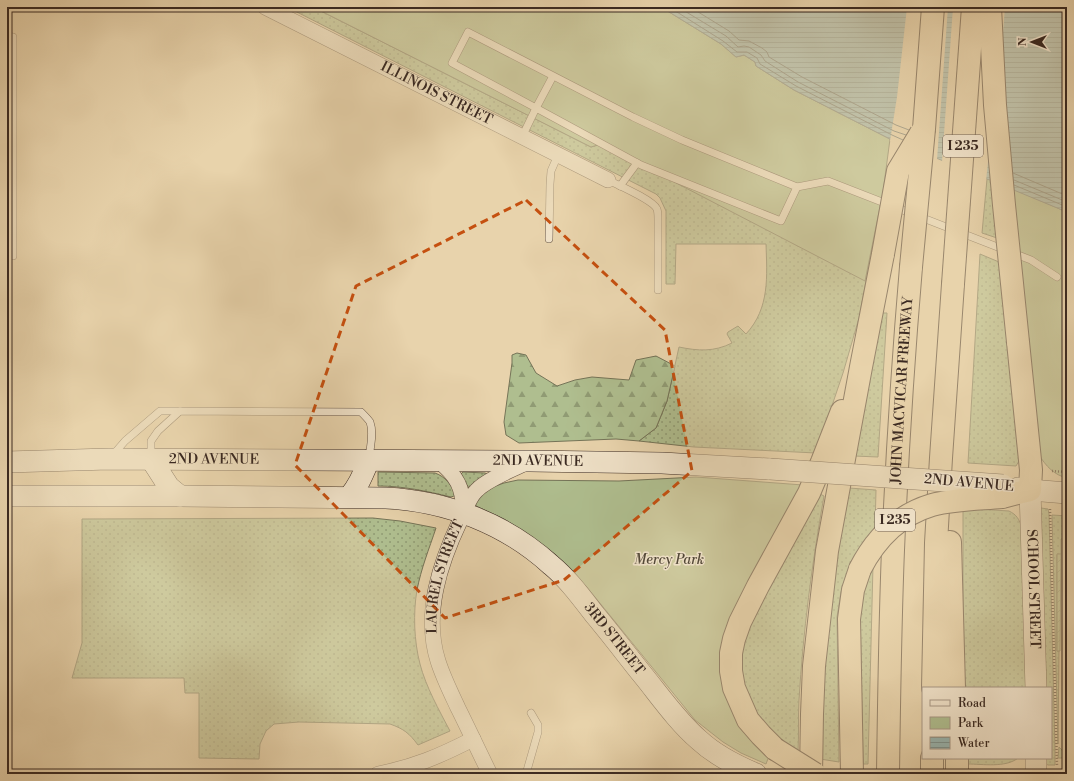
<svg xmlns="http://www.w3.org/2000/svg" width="1074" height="781" font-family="'Libre Bodoni',serif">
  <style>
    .grass { fill: url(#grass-dots); stroke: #757458 }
    .forest { fill: url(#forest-firs); stroke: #757458 }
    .park { fill: #afbe8f; stroke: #757458 }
    .garden { fill: url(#garden-furrows); stroke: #757458 }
    .water { fill: url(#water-rules); stroke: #737e78 }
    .pier { fill: #e8d3ac }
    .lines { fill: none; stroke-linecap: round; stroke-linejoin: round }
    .shore { stroke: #6a706a; stroke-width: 1 }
    .service-casing { stroke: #665444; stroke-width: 8 }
    .minor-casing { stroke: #665444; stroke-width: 16 }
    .secondary-casing { stroke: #3b2a22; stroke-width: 22 }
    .motorway-casing { stroke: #3b2a22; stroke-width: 24 }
    .path { stroke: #3b2a22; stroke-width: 2.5; stroke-dasharray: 1 2; stroke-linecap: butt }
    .service { stroke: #f0e2c9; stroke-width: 7 }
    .minor { stroke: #f0e2c9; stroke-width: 15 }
    .secondary { stroke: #f0e2c9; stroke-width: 21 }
    .motorway { stroke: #e8d3ac; stroke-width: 22 }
    .secondary-bridge-casing { stroke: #3b2a22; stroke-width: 22; stroke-linecap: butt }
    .motorway-bridge-casing { stroke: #3b2a22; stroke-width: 24; stroke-linecap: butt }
    .secondary-bridge { stroke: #f0e2c9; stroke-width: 21 }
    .motorway-bridge { stroke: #e8d3ac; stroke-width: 22 }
    .marked { fill: none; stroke: #c55010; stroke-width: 3; stroke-dasharray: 8 5; stroke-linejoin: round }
    .labels { text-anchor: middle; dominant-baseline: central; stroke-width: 3; stroke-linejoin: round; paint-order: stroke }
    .shield { fill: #f0e2c9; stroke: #716154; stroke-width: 1 }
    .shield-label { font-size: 13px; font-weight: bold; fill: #3b2a22 }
    .street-label { font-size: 14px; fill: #3b2a22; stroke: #f0e2c9 }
    .park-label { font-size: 14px; font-style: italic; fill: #524838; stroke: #f0e2c9 }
  </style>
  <defs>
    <pattern id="grass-dots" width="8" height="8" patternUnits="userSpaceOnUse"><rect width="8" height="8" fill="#afbe8f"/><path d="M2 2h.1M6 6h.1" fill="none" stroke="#909b74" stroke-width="1.8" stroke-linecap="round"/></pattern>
    <pattern id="forest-firs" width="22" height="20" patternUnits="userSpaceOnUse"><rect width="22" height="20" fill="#afbe8f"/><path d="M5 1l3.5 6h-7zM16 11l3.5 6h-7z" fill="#909b74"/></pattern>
    <pattern id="garden-furrows" width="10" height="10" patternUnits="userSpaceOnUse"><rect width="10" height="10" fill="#afbe8f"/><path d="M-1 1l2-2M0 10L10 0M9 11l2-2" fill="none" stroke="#909b74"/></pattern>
    <pattern id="water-rules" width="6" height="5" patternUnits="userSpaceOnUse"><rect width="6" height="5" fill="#99b6b1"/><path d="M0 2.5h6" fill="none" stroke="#7e9490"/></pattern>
  </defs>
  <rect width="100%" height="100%" fill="#e8d3ac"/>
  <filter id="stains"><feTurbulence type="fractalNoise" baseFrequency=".005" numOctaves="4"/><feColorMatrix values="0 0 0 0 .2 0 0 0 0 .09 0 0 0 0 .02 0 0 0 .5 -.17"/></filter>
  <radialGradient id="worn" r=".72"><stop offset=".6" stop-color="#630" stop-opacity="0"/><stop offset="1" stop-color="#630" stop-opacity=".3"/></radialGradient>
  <g class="grass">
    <path d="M287 7H313L591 147 601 144 879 212 859 318 843 373 816 453 694 447 639 441 656 428 667 401 679 347C698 351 714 352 732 343L727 334 728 332 738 326 746 334C770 308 767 276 766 244H676L675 284H666V211L660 198 656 194Z"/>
    <path d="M987 179 992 180 997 238 982 233Z"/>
    <path d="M980 254 999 262 1019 461 1016 466 968 463Z"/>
    <path d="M882 313H887L878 457 854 456Z"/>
    <path d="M378 472 435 473C446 477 450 484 456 494L454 496 451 497C426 491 403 486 378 486Z"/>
    <path d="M463 472 485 473 487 474 469 488 461 476V474Z"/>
    <path d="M849 488 876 490 875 530 846 577 841 592 837 617 839 762 820 759C822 724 823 688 826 653 830 598 838 542 849 488Z"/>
    <path d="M818 493 824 496C812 563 803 632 799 700 798 717 799 735 798 752L778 740 753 710 746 695 741 669V652L745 634Z"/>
    <path d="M963 508 1009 511C1017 515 1019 519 1022 528L1026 688H964L963 661Z"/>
    <path d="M1041 508 1048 509 1049 514 1055 749V765H1048L1046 764V758H1051V688H1044L1040 509Z"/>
    <path d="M1052 515 1067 516V538L1061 539V554L1057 555V651H1059L1058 744Z"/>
    <path d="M373 518 400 521 436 528C429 549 421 569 417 590 413 613 414 641 420 664 426 687 439 710 450 731L418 745C409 733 404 729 390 724L299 722 274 724 266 731 260 744 259 759 199 758V693H185L184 678H72L82 643V519Z"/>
    <path d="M873 565 868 764H863L860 604 862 592Z"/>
    <path d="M1059 747 1064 752H1067V758H1058Z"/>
    <path d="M967 758H1018C1006 768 982 764 968 764Z"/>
  </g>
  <path class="forest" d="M517 353 526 355 536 373 557 386 575 380 592 377 629 380 636 360 656 356 675 366 667 401 656 428 639 441 616 439 519 443 506 435 504 422 512 363V355Z"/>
  <g class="park">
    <path d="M313 7H661L721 44 736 57 744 55 755 62 756 66 794 90 890 139 883 192 865 281 601 144 591 147Z"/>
    <path d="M1011 188 1067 212V478C1054 475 1046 466 1039 455Z"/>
    <path d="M696 477 803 485 724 644 769 756 766 764 741 753 723 742 695 720 586 586 556 555 526 533 504 519 476 506 475 501 490 488 504 483 518 480 619 481Z"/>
  </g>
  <path class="garden" d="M1057 554H1061L1060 651H1057Z"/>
  <path class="water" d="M661 7H1067V212L890 139 794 90 756 66 755 62 744 55 736 57 721 44Z"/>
  <g class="pier">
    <path d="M907 7H948L937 160 890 141 897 97Z"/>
    <path d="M953 7H1005L1002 46 990 162H988L986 181 942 162Z"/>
  </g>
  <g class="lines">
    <g class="shore">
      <path d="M669 7 723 41 737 52H747L757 58 760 64 796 86 892 135 903 140"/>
      <path d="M678 7 726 36 738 47 744 46 749 47 761 55 765 61 798 82 894 131 906 135"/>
      <path d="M690 7 729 31 739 40 749 41 762 48 767 52 769 57 802 77 896 125 909 130"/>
      <path d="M1013 173 1067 196"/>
      <path d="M1014 180 1067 202"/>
      <path d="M1014 185 1067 207"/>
    </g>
    <g class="service-casing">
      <g id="service">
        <path d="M7 36 13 37V256H7"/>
        <path d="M522 137 536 108 452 63 468 32 633 117 682 140 797 187 781 221 641 165 536 108 553 76"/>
        <path d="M608 180C618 185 653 200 657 209 658 212 658 216 658 219V290"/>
        <path d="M620 186 637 163"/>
        <path d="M797 187 828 181 1031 260 1057 277"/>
        <path d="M549 239 550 184 551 171 558 155"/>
        <path d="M112 456 125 441 160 411H180"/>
        <path d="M151 457V441L158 431 180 411 361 412C364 415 368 419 370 422 374 433 370 448 369 459"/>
        <path d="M526 774 538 732V725L531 713"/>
      </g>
    </g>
    <g class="minor-casing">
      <g id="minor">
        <path id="s1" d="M265 7 608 180"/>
        <path d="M438 461C457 475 463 488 464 512"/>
        <path d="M378 774C414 767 440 756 473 739"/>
        <path id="s2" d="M490 774C479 752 469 730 458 708 451 693 443 677 438 661 423 614 440 563 460 521 465 511 468 499 476 491 486 480 511 470 526 463"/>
      </g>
    </g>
    <g class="secondary-casing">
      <g id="secondary">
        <path d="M151 459 169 487 180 496"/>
        <path id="s3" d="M7 462 109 459 530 461 662 463 770 469"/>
        <path d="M1018 488 1030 490 1067 493"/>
        <path id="s4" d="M1030 490 1036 688"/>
        <path id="s5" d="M7 496H180L386 498C447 501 506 524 551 565 568 579 581 597 595 615 611 634 626 654 642 674 660 696 677 721 699 740 714 754 737 766 756 774"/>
        <path d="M349 497C359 485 363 474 369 460"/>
        <path d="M1036 774V758"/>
      </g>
    </g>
    <g class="motorway-casing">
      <g id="motorway">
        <path d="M924 129 933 7"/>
        <path d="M1002 497 1030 490 1031 470 1018 342"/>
        <path d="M950 542 954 688"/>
        <path d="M933 688 936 543 941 458 953 284"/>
        <path d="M775 749 761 735 748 720 734 688 731 671V653L734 639 740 622 758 586 809 493 822 462 842 411"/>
        <path d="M957 758V774"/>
        <path d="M811 774 812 714 814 666 827 551 861 367 883 254"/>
        <path d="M852 774 849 619 853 590 860 569"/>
        <path id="s6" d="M888 774C889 699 890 625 893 550 897 456 903 361 911 267"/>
        <path d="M932 774V758"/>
      </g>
    </g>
    <g class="path">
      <path d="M1052 471 1067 472"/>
      <path d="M1050 509 1057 765"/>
    </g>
    <use href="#service" class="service"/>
    <use href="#minor" class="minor"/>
    <use href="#secondary" class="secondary"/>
    <use href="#motorway" class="motorway"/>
    <g class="secondary-bridge-casing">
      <path id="secondary-bridge" d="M770 469 1003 485"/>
    </g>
    <g class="motorway-bridge-casing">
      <g id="motorway-bridge">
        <path d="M990 7 995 105 1004 205 1018 342"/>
        <path d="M883 254 898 171 921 133"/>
        <path d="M911 267 924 129"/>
        <path d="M953 284 973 7"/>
        <path d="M860 569C876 538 898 515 932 505 954 499 979 499 1002 497"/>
        <path d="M775 749 815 774"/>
      </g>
    </g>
    <use href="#secondary-bridge" class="secondary-bridge"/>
    <use href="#motorway-bridge" class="motorway-bridge"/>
  </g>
  <path d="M0 0H1074V781H0ZM526 200 665 330 692 471 564 580 445 618 295 465 356 286Z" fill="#e8d3ac" fill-opacity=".55" fill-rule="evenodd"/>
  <path class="marked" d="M526 200 665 330 692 471 564 580 445 618 295 465 356 286Z"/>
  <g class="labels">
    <g class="shield">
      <rect x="943" y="135" width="40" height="22" rx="3"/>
      <rect x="875" y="509" width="40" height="22" rx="3"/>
    </g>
    <g class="shield-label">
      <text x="963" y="146">I 235</text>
      <text x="895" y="520">I 235</text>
    </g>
    <g class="street-label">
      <text stroke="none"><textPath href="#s1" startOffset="192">ILLINOIS STREET</textPath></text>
      <text stroke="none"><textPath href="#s6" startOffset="384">JOHN MACVICAR FREEWAY</textPath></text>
      <text stroke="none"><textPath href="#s3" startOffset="207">2ND AVENUE</textPath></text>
      <text stroke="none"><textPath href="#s3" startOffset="531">2ND AVENUE</textPath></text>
      <text transform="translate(969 483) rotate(5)">2ND AVENUE</text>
      <text stroke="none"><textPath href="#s2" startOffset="211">LAUREL STREET</textPath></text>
      <text stroke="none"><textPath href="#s4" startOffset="99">SCHOOL STREET</textPath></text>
      <text stroke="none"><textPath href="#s5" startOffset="658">3RD STREET</textPath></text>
    </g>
    <g class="park-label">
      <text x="669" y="560">Mercy Park</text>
    </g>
  </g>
  <rect width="1074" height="781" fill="none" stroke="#e8d3ac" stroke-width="24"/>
  <rect x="8" y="8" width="1058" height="765" fill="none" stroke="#3b2a22" stroke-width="2"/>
  <rect x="12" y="12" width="1050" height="757" fill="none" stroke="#3b2a22"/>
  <rect x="922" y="687" width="130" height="72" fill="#f0e2c9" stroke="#a89886"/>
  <rect x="930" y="700" width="20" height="6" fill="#f0e2c9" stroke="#a89886"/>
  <text x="958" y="707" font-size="12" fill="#3b2a22">Road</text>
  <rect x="930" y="717" width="20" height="12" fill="#afbe8f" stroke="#a89886"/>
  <text x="958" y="727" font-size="12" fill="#3b2a22">Park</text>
  <rect x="930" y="737" width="20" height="12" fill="url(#water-rules)" stroke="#a89886"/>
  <text x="958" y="747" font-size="12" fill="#3b2a22">Water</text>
  <g transform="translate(1032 42) rotate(270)" stroke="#f0e2c9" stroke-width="3" paint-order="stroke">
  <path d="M0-3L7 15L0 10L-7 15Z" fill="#3b2a22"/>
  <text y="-6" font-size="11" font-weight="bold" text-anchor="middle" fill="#3b2a22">N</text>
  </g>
  <rect width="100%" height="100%" filter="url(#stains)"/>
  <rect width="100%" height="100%" fill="url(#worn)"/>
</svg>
